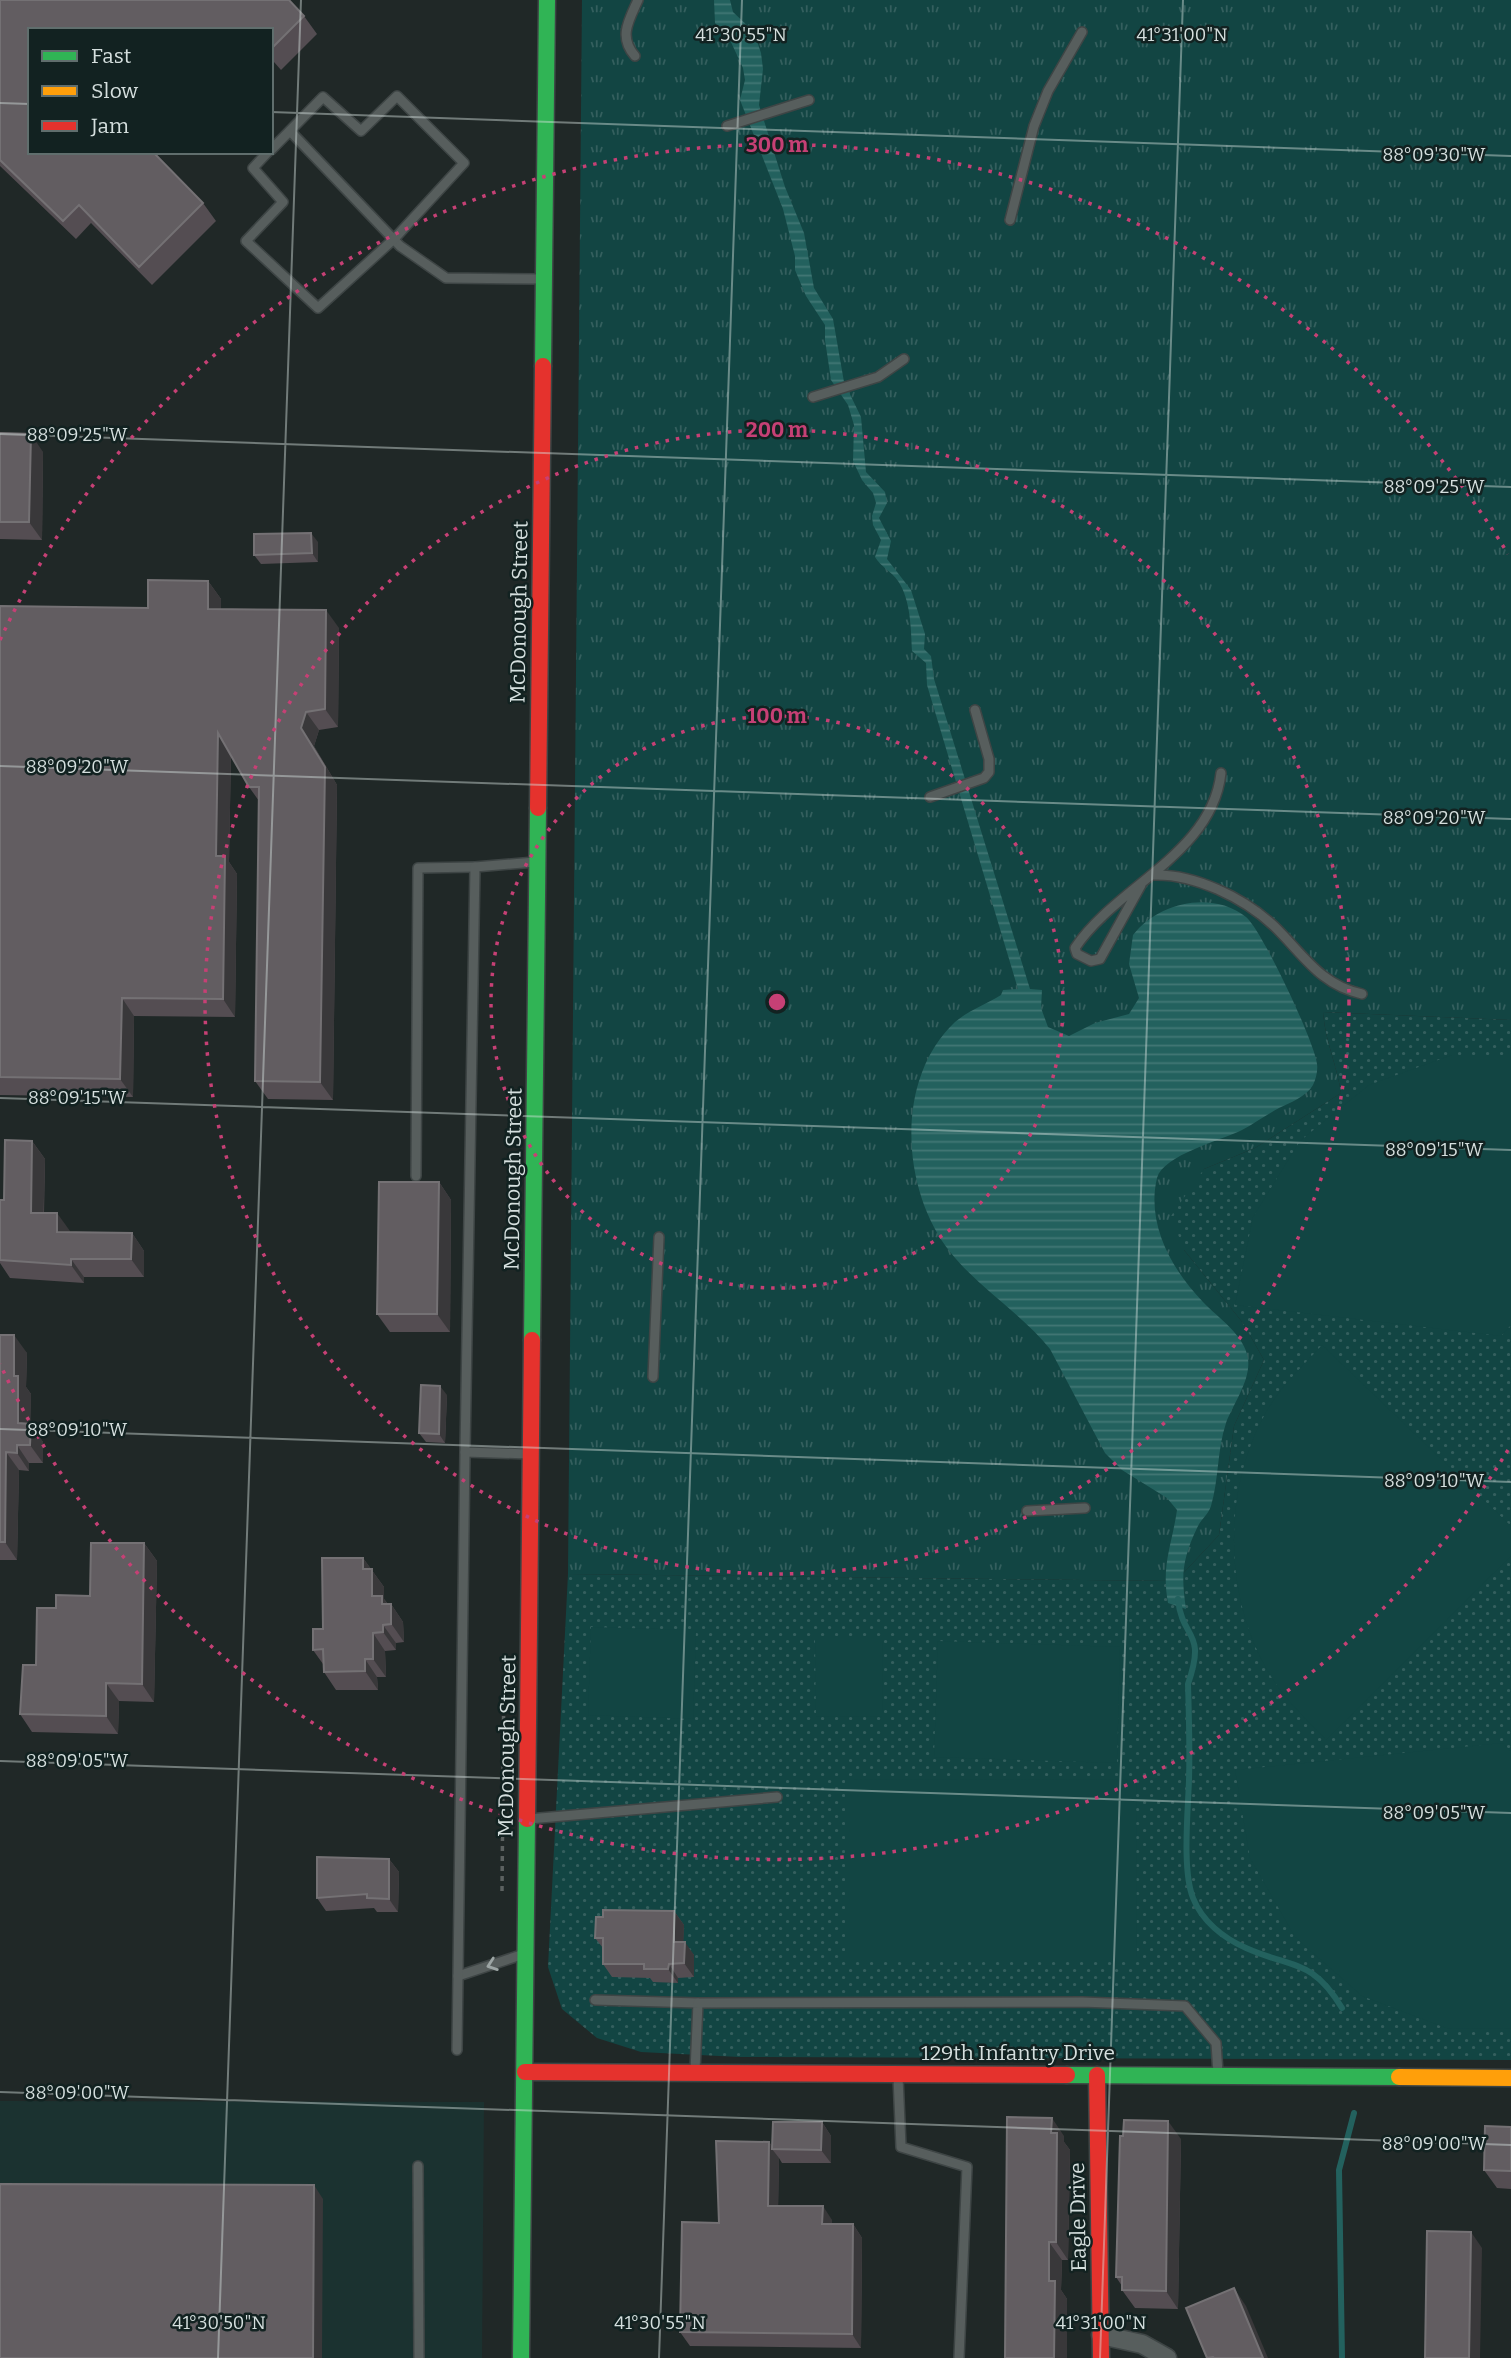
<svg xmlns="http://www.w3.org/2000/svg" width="1511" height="2358" font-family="Bitter,serif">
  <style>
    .built { fill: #1b3230 }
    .grass { fill: url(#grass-tufts) }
    .park { fill: url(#park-dots) }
    .garden { fill: #124543 }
    .water { fill: url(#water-rules) }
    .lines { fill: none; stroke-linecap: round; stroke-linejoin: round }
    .stream { stroke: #23615e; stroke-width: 6 }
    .lane-casing { stroke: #3e4545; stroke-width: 12 }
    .street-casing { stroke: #3e4545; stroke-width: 21 }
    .fast-casing { stroke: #3e4545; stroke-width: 19 }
    .slow-casing { stroke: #3e4545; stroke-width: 19 }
    .jam-casing { stroke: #3e4545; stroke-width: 19 }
    .path { stroke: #5c6261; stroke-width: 3.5; stroke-dasharray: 5 5; stroke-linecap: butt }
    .lane { stroke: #575e5d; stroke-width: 9 }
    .street { stroke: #575e5d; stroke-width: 18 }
    .fast { stroke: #30b455; stroke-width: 16 }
    .slow { stroke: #ff9f0a; stroke-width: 16 }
    .jam { stroke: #e5322d; stroke-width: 16 }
    .wall { fill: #544d52 }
    .shaded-wall { fill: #39383a }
    .building { fill: #625d61; stroke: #747174; stroke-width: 2 }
    .oneway { stroke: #9ca5a4 }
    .ticks { fill: none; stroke: #d5dfde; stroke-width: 2; stroke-opacity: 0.45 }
    .ring { fill: none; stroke: #c64075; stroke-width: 3.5; stroke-dasharray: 3.5 7 }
    .labels { text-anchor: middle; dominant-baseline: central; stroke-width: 5; stroke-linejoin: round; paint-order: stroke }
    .street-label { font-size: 21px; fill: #d5dfde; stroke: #122221 }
    .ticks-label { font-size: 18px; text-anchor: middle; fill: #d5dfde; stroke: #122221; stroke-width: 5; stroke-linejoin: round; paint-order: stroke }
    .centre { fill: #c64075; stroke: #122221; stroke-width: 3.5 }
    .ring-label { font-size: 21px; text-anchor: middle; font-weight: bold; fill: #c64075; stroke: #122221; stroke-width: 5; stroke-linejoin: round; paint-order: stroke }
  </style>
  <defs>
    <pattern id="grass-tufts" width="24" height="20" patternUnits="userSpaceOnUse" patternTransform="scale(1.75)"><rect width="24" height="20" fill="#124543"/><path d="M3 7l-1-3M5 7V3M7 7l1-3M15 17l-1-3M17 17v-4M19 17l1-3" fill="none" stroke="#345f5e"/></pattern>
    <pattern id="park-dots" width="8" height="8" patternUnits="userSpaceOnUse" patternTransform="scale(1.75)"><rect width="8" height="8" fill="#124543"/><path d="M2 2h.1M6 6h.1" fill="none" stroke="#345f5e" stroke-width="1.8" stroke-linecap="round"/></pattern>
    <pattern id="water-rules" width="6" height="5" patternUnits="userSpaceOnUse" patternTransform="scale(1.75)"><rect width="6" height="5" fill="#23615e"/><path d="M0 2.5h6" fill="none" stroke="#427775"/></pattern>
  </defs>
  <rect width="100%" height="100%" fill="#202827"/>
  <path class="built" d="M0 2101 484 2102 482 2358H0Z"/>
  <path class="grass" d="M582 0H1511V1020L1323 1012C1325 1041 1337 1065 1341 1093L1255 1148 1204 1169 1184 1250 1243 1323 1264 1360 1234 1426 1219 1535 1176 1581 568 1574Z"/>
  <path class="park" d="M1323 1012 1511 1020V2060L739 2057 641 2052 597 2038 562 2009 548 1967 568 1574 1176 1581 1219 1535 1234 1426 1264 1360 1243 1323 1184 1250 1171 1216 1204 1169 1255 1148 1341 1093C1337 1065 1325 1041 1323 1012Z"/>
  <g class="garden">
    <path d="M1452 1055H1511V1325L1501 1336 1235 1305 1253 1217 1300 1141 1369 1085Z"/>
    <path d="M1322 1345 1511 1526V1556L1326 1740C1310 1722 1289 1704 1276 1684 1221 1603 1220 1483 1273 1401 1286 1381 1306 1363 1322 1345Z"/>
    <path d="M591 1627 696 1630 693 1719 588 1715Z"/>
    <path d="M815 1639H882L883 1716 816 1717Z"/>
    <path d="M938 1641 1120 1647 1117 1763 934 1757Z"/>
    <path d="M1502 1743 1511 1751V2029L1446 2028 1362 1996 1295 1937 1250 1858 1235 1770Z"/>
    <path d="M1136 1779 1137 1962H845V1780Z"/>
  </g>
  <path class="water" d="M714 0H730L733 12 754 32 761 53 763 69 759 105 785 187 804 233 814 288 833 319 844 382 861 417 866 472 885 492 887 503 879 518 891 541 887 559 911 590 925 634 924 649 931 656 934 679 1030 989 1042 990 1041 1008 1048 1027 1069 1036 1095 1023 1129 1014 1139 998 1129 964 1133 935C1158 902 1213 890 1246 917 1262 930 1315 1043 1317 1064 1318 1070 1316 1079 1313 1085 1307 1096 1290 1103 1279 1108 1266 1115 1255 1123 1242 1130 1222 1140 1163 1155 1157 1178 1146 1224 1172 1270 1203 1302 1218 1318 1245 1335 1248 1359 1251 1380 1233 1404 1226 1423 1217 1450 1219 1479 1211 1506 1208 1515 1201 1519 1197 1528 1182 1560 1181 1575 1186 1609L1168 1603C1161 1565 1172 1545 1177 1510L1167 1498 1122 1470 1105 1453 1050 1349C1021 1313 980 1289 951 1253 901 1191 894 1079 955 1022 968 1011 986 1004 1001 995L1003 990 1018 989 927 685 926 663 912 651C911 630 911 600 898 581 892 572 881 567 875 557L881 540 873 525 872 516 876 503 873 493 862 480 853 461 854 425 848 405 831 380 825 340V325L806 296 795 270V256L783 209 740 100 745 80 743 68 730 40 715 23Z"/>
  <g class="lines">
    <g class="stream">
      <path d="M1178 1599C1182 1641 1207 1629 1188 1684 1189 1716 1190 1748 1189 1780 1188 1811 1182 1870 1193 1898 1202 1921 1223 1938 1246 1948 1293 1969 1312 1958 1342 2008"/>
      <path d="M1342 2358 1339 2170 1354 2113"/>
    </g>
    <g class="lane-casing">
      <g id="lane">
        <path d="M635 56C618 37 629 20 638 0"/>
        <path d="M727 126 809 100"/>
        <path d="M290 131 400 246 446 278 542 279"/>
        <path d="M268 152 253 168 283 202 246 241 318 308 395 238 464 163 397 96 361 131 323 97 271 150"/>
        <path d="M1010 220 1034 126 1048 91 1082 32"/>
        <path d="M813 397 878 377 904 359"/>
        <path d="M930 797 984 778 989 772V759L975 710"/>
        <path d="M1152 875C1194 873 1244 898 1274 926 1303 954 1320 985 1362 994"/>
        <path d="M1141 885 1100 959 1091 961 1077 954 1075 948C1116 886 1212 854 1221 773"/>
        <path d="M416 1176 418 868 475 867"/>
        <path d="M653 1377 659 1237"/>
        <path d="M529 1454 465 1452 475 867 535 862"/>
        <path d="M1027 1511 1085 1508"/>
        <path d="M529 1819 777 1797"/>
        <path d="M458 1976 521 1955"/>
        <path d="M595 2000 698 2003 695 2071"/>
        <path d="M698 2003 1082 2002 1185 2006 1216 2043 1218 2073"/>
        <path d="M457 2050 465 1452"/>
        <path d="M898 2077 901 2147 967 2167 959 2358"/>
        <path d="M418 2166 419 2358"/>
      </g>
    </g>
    <g class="street-casing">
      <path id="street" d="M1101 2335 1142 2344 1167 2358"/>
    </g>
    <g class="fast-casing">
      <g id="fast">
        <path d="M543 366 547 0"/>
        <path d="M532 1340 538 808"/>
        <path d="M1067 2075 1399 2077"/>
        <path d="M521 2358 527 1819"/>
      </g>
    </g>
    <g class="slow-casing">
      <path id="slow" d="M1399 2077 1511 2078"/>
    </g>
    <g class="jam-casing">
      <g id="jam">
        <path d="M538 808 543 366"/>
        <path d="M527 1819 532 1340"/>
        <path d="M525 2072 1067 2075"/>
        <path d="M1097 2075 1101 2358"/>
      </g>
    </g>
    <path class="path" d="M502 1891 504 1668"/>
    <use href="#lane" class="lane"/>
    <use href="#street" class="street"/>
    <use href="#fast" class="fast"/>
    <use href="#slow" class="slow"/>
    <use href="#jam" class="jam"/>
  </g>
  <g class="wall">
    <path d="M0 0 304 16 317 34 281 70 274 62 271 64V30H30L203 203 216 221 152 285 91 223 76 239 0 166Z"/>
    <path d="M0 433 43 452 42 540 0 539Z"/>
    <path d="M318 542V562L261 564 254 555Z"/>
    <path d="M208 581 221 599V609L339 628 338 727 319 730 314 746 337 785 333 1100 268 1099 255 1081 259 801 249 787 231 755 229 862 237 874 235 1017 134 1016 133 1097 0 1095V606L148 608Z"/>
    <path d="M32 1141 45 1159 44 1213 70 1232 132 1233 144 1251V1277H84V1283L10 1278 0 1263V1200H4Z"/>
    <path d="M439 1182 451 1200 450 1332H390L377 1314Z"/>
    <path d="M0 1335 27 1353 26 1387 31 1394 30 1424 43 1442V1463H29V1471L19 1470 17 1560H0Z"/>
    <path d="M447 1395 445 1443 426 1442 419 1433Z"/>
    <path d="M144 1543 157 1561 154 1702 119 1701 118 1734 32 1732 20 1714 56 1608 90 1596Z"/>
    <path d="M363 1558 384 1587V1599L388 1604H391L403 1622 404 1642 396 1643V1650L385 1651 386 1677H377L378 1690H336L324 1672 323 1664 313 1650 323 1629Z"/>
    <path d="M389 1859 399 1872 398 1912H377L374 1908 326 1911 317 1898Z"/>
    <path d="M674 1911 684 1925 683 1942 694 1955V1977L678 1978V1983L653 1982 650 1978 612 1977 603 1964V1948L595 1938Z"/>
    <path d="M822 2122 831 2136V2163H782L779 2158 778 2206 832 2220V2224H853L862 2238 861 2348 690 2346 680 2332 719 2223 769 2142 772 2146Z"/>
    <path d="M1511 2127V2189L1497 2188 1484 2170Z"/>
    <path d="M1064 2136V2142L1070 2150 1068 2260H1062L1061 2290 1067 2299V2358H1005Z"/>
    <path d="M1123 2136 1181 2139 1178 2309 1135 2308 1122 2290V2286L1116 2277Z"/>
  </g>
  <g class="shaded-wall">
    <path d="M31 434 43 452 42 540 29 522Z"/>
    <path d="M311 533 318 542V562L312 553Z"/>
    <path d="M208 581 221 599V627L208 609Z"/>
    <path d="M326 610 339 628 338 727 325 709Z"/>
    <path d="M306 712 319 730 314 746 337 785 333 1100 320 1082 301 728Z"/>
    <path d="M218 733 231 751 229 862 237 874 235 1017 223 999 216 856Z"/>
    <path d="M122 998 134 1016 133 1097 120 1079Z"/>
    <path d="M32 1141 45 1159 43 1231 31 1213Z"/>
    <path d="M439 1182 451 1200 450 1332 437 1314Z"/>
    <path d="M57 1213 70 1231V1250L57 1232Z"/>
    <path d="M132 1233 144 1251V1277L131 1259Z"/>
    <path d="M71 1259 84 1277V1283L71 1265Z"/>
    <path d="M14 1335 27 1353 26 1387 31 1394 30 1441 18 1423 14 1376Z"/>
    <path d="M440 1386 447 1395 445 1443 439 1434Z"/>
    <path d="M31 1424 43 1442V1463L30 1445Z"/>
    <path d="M17 1445 29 1463V1471L17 1453Z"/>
    <path d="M6 1452 19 1470 17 1560 5 1542Z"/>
    <path d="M144 1543 157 1561 154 1702 142 1684Z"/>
    <path d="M363 1558 384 1587V1599L391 1609V1604L403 1622 404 1642 372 1596 363 1569Z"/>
    <path d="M383 1625 396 1643V1650L383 1632Z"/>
    <path d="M373 1633 385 1651 386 1677 373 1659Z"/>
    <path d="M365 1659 377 1677 378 1690 365 1671Z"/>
    <path d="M106 1683 119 1701 118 1734 106 1716Z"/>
    <path d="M389 1859 399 1872 398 1912 389 1899Z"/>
    <path d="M674 1911 684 1925 683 1955 674 1942Z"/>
    <path d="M685 1942 694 1955V1977L684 1963Z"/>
    <path d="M669 1964 678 1978V1983L668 1969Z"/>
    <path d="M1052 2118 1064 2136V2142L1070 2150 1068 2260 1056 2242 1051 2133Z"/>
    <path d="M1168 2121 1181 2139 1178 2309 1166 2291Z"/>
    <path d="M822 2122 831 2136V2163L821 2150Z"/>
    <path d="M769 2142 774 2149H772L779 2158 778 2219 768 2206Z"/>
    <path d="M314 2185 323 2199 322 2358H313Z"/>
    <path d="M823 2206 832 2220V2237L822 2224Z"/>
    <path d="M853 2224 862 2238 861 2348 852 2334Z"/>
    <path d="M1471 2232 1482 2248 1480 2358H1469Z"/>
    <path d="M1049 2242 1062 2260 1061 2290 1067 2299V2358H1054L1049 2281Z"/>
    <path d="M1234 2288 1246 2306 1268 2358H1263Z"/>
  </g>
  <g class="building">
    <path d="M0 0H289L304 16 271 49V30H30V152H153L203 203 139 267 79 205 63 221 0 160Z"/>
    <path d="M0 433 31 434 29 522H0Z"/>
    <path d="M311 533 312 553 254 555V534Z"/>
    <path d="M148 580 208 581V609L326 610 325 709 306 712 301 728 325 767 320 1082 255 1081 259 787H249L218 733 216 856H225L223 999 122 998 120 1079 0 1077V606L148 608Z"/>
    <path d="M5 1140 32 1141 31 1213H57V1232L132 1233 131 1259H71V1265L0 1260V1200H4Z"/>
    <path d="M379 1182H439L437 1314H377Z"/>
    <path d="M0 1335H14V1376H18V1423L31 1424 30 1445H17V1453L6 1452 5 1542H0Z"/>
    <path d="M421 1385 440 1386 439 1434 419 1433Z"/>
    <path d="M91 1543H144L142 1684 106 1683V1716L20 1714 23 1665H36L37 1608H56V1595L90 1596Z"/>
    <path d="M322 1558H363V1569H372V1596H382V1604H391V1624L383 1625V1632L373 1633V1659H365V1671L324 1672 323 1649 313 1650V1629H323Z"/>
    <path d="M317 1857 389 1859V1899L367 1898V1894L317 1898Z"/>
    <path d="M603 1910 674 1911V1942H685L684 1963 669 1964 668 1969H644V1964H603V1938H595L596 1917H603Z"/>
    <path d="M1007 2117 1052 2118 1051 2133H1057L1056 2242H1049V2281H1055L1054 2358H1005Z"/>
    <path d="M1124 2120 1168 2121 1166 2291 1122 2290V2277H1116L1120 2136H1123Z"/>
    <path d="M773 2122H822L821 2150 772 2149Z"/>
    <path d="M1485 2126 1511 2127V2171L1484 2170Z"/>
    <path d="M716 2141 769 2142 768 2206H823L822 2224H853L852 2334 680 2332 682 2222 719 2223Z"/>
    <path d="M0 2184 314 2185 313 2358H0Z"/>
    <path d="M1427 2231 1471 2232 1469 2358H1425Z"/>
    <path d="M1234 2288 1263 2358H1214L1213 2357 1207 2358 1186 2308Z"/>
  </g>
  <defs><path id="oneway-chevron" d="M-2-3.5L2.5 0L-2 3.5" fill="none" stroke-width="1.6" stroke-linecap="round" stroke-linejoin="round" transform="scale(1.75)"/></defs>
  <use class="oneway" href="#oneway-chevron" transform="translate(492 1965) rotate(161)"/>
  <path class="ticks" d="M0 103 30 104M271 112 1511 156M0 434 1511 487M0 766 1511 819M0 1098 1511 1150M0 1429 1511 1482M0 1761 1511 1813M0 2092 1511 2145M218 2358 301 0M659 2358 742 0M1100 2358 1183 0"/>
  <g class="ring">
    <circle cx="777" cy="1002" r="286"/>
    <circle cx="777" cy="1002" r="572"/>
    <path d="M1508 1450A857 857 0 0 1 0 1364M0 640A857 857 0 0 1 1508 554"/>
  </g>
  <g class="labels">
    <g class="street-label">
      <text transform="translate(519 612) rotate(-89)">McDonough Street</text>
      <text transform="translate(513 1179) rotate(-89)">McDonough Street</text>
      <text transform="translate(507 1746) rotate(-89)">McDonough Street</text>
      <text x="1018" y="2053">129th Infantry Drive</text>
      <text transform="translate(1078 2217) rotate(-91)">Eagle Drive</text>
    </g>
  </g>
  <g class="ticks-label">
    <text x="741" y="41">41°30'55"N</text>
    <text x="1182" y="41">41°31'00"N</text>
    <text x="1434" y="161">88°09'30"W</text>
    <text x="77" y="441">88°09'25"W</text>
    <text x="1434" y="493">88°09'25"W</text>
    <text x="77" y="773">88°09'20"W</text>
    <text x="1434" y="824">88°09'20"W</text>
    <text x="77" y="1104">88°09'15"W</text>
    <text x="1434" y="1156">88°09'15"W</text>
    <text x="77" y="1436">88°09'10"W</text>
    <text x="1434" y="1487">88°09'10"W</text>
    <text x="77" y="1767">88°09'05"W</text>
    <text x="1434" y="1819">88°09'05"W</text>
    <text x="77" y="2099">88°09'00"W</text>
    <text x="1434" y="2150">88°09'00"W</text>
    <text x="219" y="2329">41°30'50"N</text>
    <text x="660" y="2329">41°30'55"N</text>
    <text x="1101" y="2329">41°31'00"N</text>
  </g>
  <circle cx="777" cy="1002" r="10" class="centre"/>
  <g class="ring-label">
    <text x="777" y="152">300 m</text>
    <text x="777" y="437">200 m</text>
    <text x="777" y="723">100 m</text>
  </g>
  <rect x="28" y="28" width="245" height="126" fill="#122221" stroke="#606e6d" stroke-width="2"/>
  <rect x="42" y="51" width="35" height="10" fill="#30b455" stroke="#606e6d" stroke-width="2"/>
  <text x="91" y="63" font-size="21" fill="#d5dfde">Fast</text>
  <rect x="42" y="86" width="35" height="10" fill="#ff9f0a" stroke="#606e6d" stroke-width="2"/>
  <text x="91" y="98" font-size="21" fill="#d5dfde">Slow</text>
  <rect x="42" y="121" width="35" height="10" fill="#e5322d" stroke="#606e6d" stroke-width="2"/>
  <text x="91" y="133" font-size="21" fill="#d5dfde">Jam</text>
</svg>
